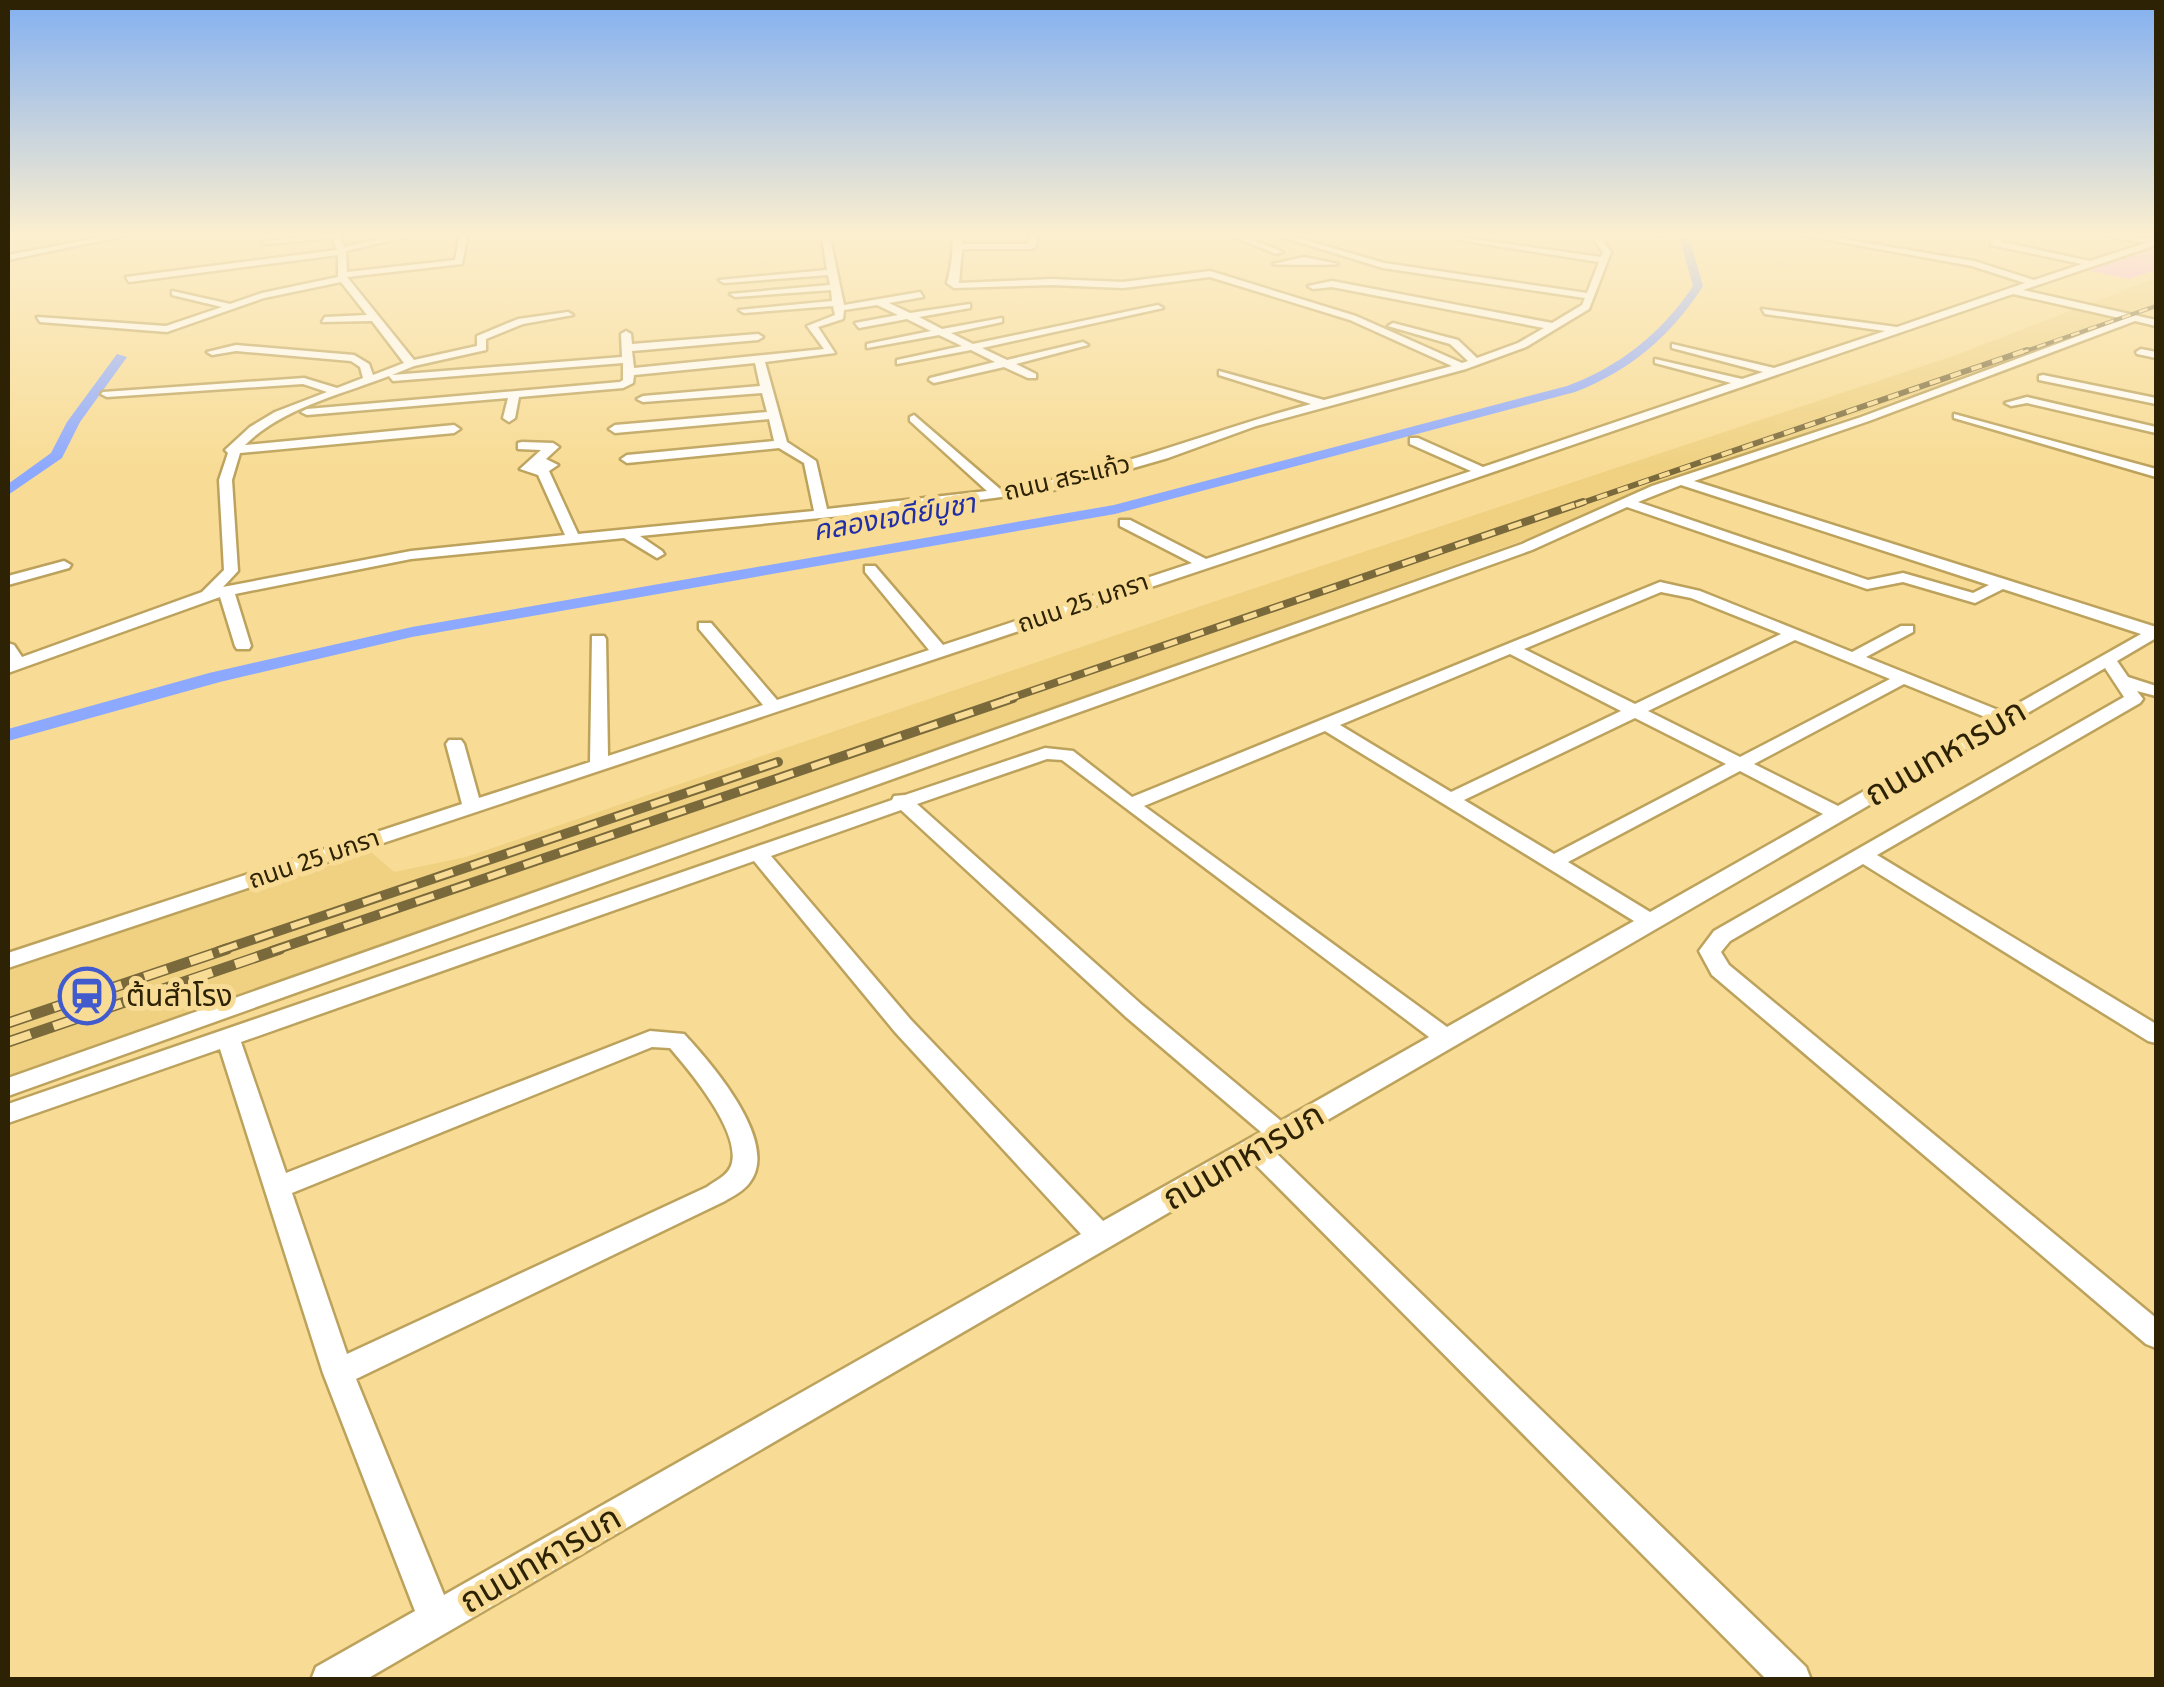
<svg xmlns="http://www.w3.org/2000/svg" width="2164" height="1687" font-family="'Fira Sans','Noto Sans Thai',sans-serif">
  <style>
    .built { fill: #efd181 }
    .green { fill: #f9adf2 }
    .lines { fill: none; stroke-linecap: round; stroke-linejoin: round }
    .canal { fill: #8da9ff; fill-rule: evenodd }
    .street-casing { stroke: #bca25c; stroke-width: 5 }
    .street { fill: #fff; fill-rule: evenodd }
    .rail-far4-casing { stroke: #7a693b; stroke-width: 4 }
    .rail-far3-casing { stroke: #7a693b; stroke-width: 6 }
    .rail-far2-casing { stroke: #7a693b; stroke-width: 8 }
    .rail-far1-casing { stroke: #7a693b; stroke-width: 10 }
    .rail-casing { stroke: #7a693b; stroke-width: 11 }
    .rail-far4 { stroke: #f8dc95; stroke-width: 2.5; stroke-dasharray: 9; stroke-linecap: butt }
    .rail-far3 { stroke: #f8dc95; stroke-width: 4; stroke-dasharray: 11; stroke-linecap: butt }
    .rail-far2 { stroke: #f8dc95; stroke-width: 5; stroke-dasharray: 14; stroke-linecap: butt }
    .rail-far1 { stroke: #f8dc95; stroke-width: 6; stroke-dasharray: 19; stroke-linecap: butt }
    .rail { stroke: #f8dc95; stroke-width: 8; stroke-dasharray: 24; stroke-linecap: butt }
    .labels { text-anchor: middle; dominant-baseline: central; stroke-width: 10; stroke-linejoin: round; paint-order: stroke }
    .far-street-label { font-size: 25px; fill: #2d2204; stroke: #f8dc95 }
    .far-water-label { font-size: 28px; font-style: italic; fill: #212ea7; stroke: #f8dc95 }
    .poi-label { font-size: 30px; fill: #2d2204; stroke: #f8dc95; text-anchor: start }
    .near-street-label { font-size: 35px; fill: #2d2204; stroke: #f8dc95 }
  </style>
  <rect width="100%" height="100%" fill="#f8dc95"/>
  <path class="built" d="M2156 278V309L1619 498 1524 540 8 1077V968L371 852 394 872 466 857 1201 606 1956 355Z"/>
  <path class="green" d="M2156 243V270L2129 279 2076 268Z"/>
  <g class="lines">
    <g class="canal">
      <path d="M1678 233H1688L1703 286C1672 335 1630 371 1575 392L1115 514 412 637 220 682 8 741V729L209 673 412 627 1114 505 1567 386C1619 367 1662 333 1693 286Z"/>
      <path d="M117 354 127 357 80 422 62 458 8 495V484L51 453 67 422Z"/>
    </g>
    <g class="street-casing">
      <g id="street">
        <path d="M123 233H138L8 260V255Z"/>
        <path d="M338 233 344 247 405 234 409 236 346 251 347 272 455 260 460 233H468L462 264 347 277 414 360 477 346V336L518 319 568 312 573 315 523 324 486 339V350L414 366 392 375 622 357 621 334 626 331 631 334 632 344 758 334 763 337 758 340 632 351 634 368 824 349 807 326 835 315 833 306 744 313 739 310 832 301 831 290 735 297 730 294 830 285 828 275 724 283 719 280 827 270 822 237 827 233H837L830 238 844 305 920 292 923 297 889 303 910 313 970 304V308L919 317 942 329 1002 318V322L951 333 973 344 1158 305 1163 308 982 348 1007 360 1083 342 1088 345 1016 364 1036 374V378H1028L1004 367 934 383 929 380 930 378 995 362 971 350 897 364V360L962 346 939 335 867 348V344L931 331 907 319 859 328 855 323 898 315 877 305 844 310 843 319 818 327 835 353 765 362 787 442 816 461 827 509 987 491 910 421V417L914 415 1000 489C1111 474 1205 432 1311 404L1219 375V371L1324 400 1452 366 1350 320 1210 277 1123 288 1052 285 954 288 947 283C952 264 953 250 953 233H961L962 244H1028L1031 233H1039L1036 246 1032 249H962L959 283 1052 279 1123 282 1210 271 1356 316 1462 363 1468 361 1450 344 1388 326 1393 323 1458 340 1477 358 1518 343 1544 328 1332 287 1313 289 1308 286 1332 281 1552 323 1582 305 1585 298 1383 268 1269 233H1281L1384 263 1587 293 1599 262 1453 239 1457 237 1601 257 1603 252 1589 233H1597L1611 252 1589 309 1526 347 1466 369 1256 426 1168 458 1060 489 911 509 640 536 662 551 664 554 657 558 624 538 411 559 235 594 251 646 249 649H237L235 646 220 597 8 673V643L14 645 22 657 202 592 224 570 219 480 228 453 225 450 250 427 275 412 327 392 303 384 107 397 101 394 103 392 304 378 337 388 363 378 360 367 351 361 236 351 212 355 207 352 236 345 354 355 369 364 373 375 404 363 372 321 322 322 325 317 367 315 341 282 264 298 167 332 40 322 37 317 166 326 222 307 172 295V291L230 304 262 293 338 277V255L129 282 126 277 337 250 332 238 266 244 262 242ZM623 363V380L620 382 307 409 301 412 307 415 508 398 503 418 509 422 515 418 519 397 623 388 633 383 634 375 755 363 760 386 643 396 637 399 643 402 762 393 767 412 615 425 609 429 615 433 769 419 774 441 627 455 621 459 627 463 779 448 804 463 814 511 578 534 549 471 558 465 546 459 559 447 553 443 522 442 518 443V449L541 450 520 469 538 475 565 535 411 551 223 587 238 571 232 480 240 453 454 433 460 429 454 425 245 445C282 408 343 394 389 376L393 381Z"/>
        <path d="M1225 233H1236L1283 252 1276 254Z"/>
        <path d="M1630 233H1668L1669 234 1665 236Z"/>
        <path d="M1790 233H1807L1974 261 2034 280 2082 264 1991 245V241L1999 238 2003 240 2001 242 2090 261 2146 243 2090 233 2156 240V245L2023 290 2156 320V326L2135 321 1869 421 1694 481 2156 627V638L2117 661 2128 677 2156 686V696L2137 691 2143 699 2140 703 1877 855 2156 1024V1043L2148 1041 1863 864 1730 941 1721 952 1729 965 2156 1318V1348L2146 1344 1712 975 1699 951 1714 931 2124 697 2105 668 1274 1151 1806 1667 1811 1680H1767L1254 1163 365 1680H311L316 1667 415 1611 323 1373 220 1049 8 1123V1104L892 800 894 796 905 795 1045 748 1073 751 1132 797 1660 582 1700 591 1852 652 1901 626H1913V632L1866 657 2003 712 2141 634 2003 589 1975 603 1903 582 1867 589 1627 507 1532 550 8 1096V1078L1522 544 1652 486 1861 417 2124 319 2013 294 1391 507 8 968V953L462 804 446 744 449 740H461L464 744 479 798 590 762 592 636H604L606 639 608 756 763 705 699 629V623H711L777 700 929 650 865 572V566H875L943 645 1192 563 1120 526V520H1130L1206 559 1471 471 1410 444V438H1418L1483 467 1731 383 1655 363V359L1742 379 1763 372 1672 348V344L1774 368 1885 331 1765 314 1762 309 1897 327 2025 283 1972 266ZM1681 485 1989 585 1973 593 1903 573 1868 580 1638 502ZM1661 592 1691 598 1781 634 1635 704 1524 649ZM1795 640 1890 679 1740 757 1648 711ZM1510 654 1621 711 1451 792 1340 725ZM1904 684 1990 719 1838 806 1754 764ZM1635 718 1726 764 1554 854 1464 800ZM1325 731 1634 921 1447 1027 1144 806ZM1047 759 1062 760 1429 1037 1281 1121 1142 1005 917 804ZM1740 771 1823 814 1650 912 1568 862ZM901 810 1126 1017 1261 1132 1103 1221 911 1020 771 856ZM754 861 895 1032 1081 1234 444 1595 356 1379 725 1201C733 1196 744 1191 750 1182 780 1142 711 1063 684 1034L650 1031 286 1173 241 1042ZM652 1047 670 1048C690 1071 743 1134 731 1166 727 1176 715 1181 707 1187L347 1354 292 1193Z"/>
        <path d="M1304 257 1338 264C1334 265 1277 265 1273 264Z"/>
        <path d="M2141 349 2156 352V358L2137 354 2136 352Z"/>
        <path d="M2043 375 2156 398V404L2039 380V376Z"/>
        <path d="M2027 397 2156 427V433L2027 403 2011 406 2005 403Z"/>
        <path d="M1954 414 2156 469V477L1954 418Z"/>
        <path d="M64 561 71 565 69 568 8 585V576Z"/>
      </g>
    </g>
    <use href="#street" class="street"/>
    <g class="rail-far4-casing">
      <path id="rail-far4" d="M2020 353 2156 306"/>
    </g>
    <g class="rail-far3-casing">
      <path id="rail-far3" d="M1576 505 2027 350"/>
    </g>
    <g class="rail-far2-casing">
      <path id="rail-far2" d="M1005 700 1583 502"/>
    </g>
    <g class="rail-far1-casing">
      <g id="rail-far1">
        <path d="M219 951 778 762"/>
        <path d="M272 951 1013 698"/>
      </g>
    </g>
    <g class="rail-casing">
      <g id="rail">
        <path d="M8 1023 227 949"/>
        <path d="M8 1042 280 949"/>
      </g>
    </g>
    <use href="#rail-far4" class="rail-far4"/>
    <use href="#rail-far3" class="rail-far3"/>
    <use href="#rail-far2" class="rail-far2"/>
    <use href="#rail-far1" class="rail-far1"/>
    <use href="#rail" class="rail"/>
  </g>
  <linearGradient id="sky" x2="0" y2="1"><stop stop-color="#83b0f1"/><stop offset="0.5" stop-color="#fcefcf"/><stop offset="1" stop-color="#fcefcf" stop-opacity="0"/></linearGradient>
  <rect width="2164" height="469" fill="url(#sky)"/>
  <defs>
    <g id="station-ring" transform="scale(2.875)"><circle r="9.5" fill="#f8dc95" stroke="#415bce" stroke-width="1.5"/><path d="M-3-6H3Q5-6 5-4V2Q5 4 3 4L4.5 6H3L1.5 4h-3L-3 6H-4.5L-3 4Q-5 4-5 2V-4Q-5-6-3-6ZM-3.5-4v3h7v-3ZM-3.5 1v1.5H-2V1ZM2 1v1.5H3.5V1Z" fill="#415bce"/></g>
  </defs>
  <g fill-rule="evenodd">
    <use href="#station-ring" x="87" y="996"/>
  </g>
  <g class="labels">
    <g class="far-street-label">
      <text transform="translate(1067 478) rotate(-13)">ถนน สระแก้ว</text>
      <text transform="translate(1083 603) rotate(-19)">ถนน 25 มกรา</text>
      <text transform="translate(314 859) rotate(-19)">ถนน 25 มกรา</text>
    </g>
    <g class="far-water-label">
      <text transform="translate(894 517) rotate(-10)">คลองเจดีย์บูชา</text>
    </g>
    <g class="poi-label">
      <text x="126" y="996">ต้นสำโรง</text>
    </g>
    <g class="near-street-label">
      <text transform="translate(1945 752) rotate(-30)">ถนนทหารบก</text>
      <text transform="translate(1243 1156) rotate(-30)">ถนนทหารบก</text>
      <text transform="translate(540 1559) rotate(-30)">ถนนทหารบก</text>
    </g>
  </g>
  <rect width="2164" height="1687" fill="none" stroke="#2d2204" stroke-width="20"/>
</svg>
